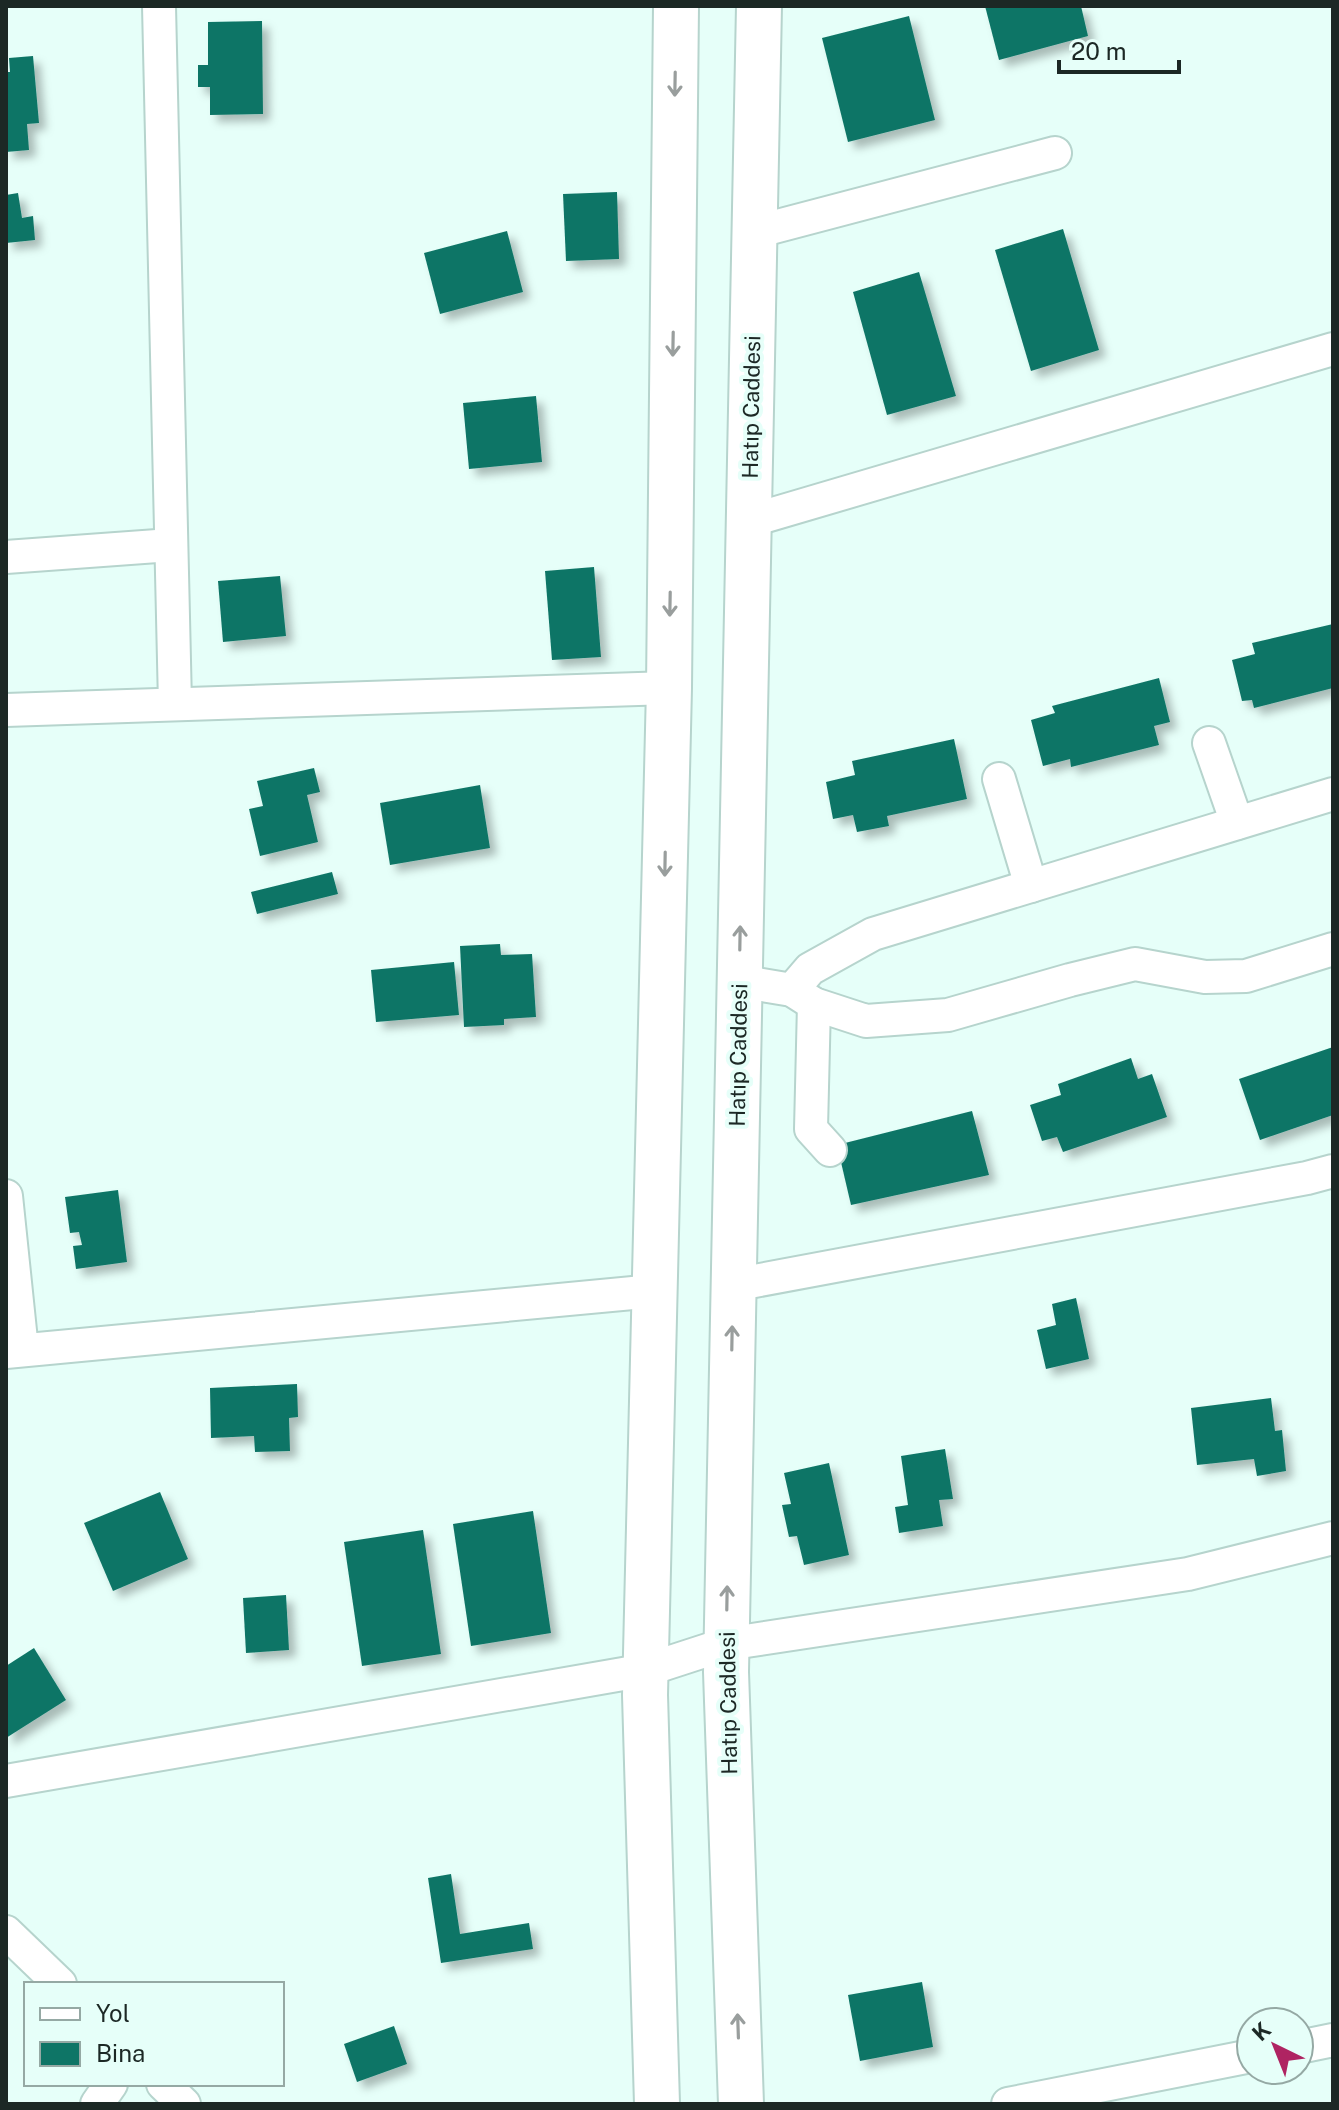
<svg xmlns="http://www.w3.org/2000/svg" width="1339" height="2110" font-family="'Public Sans',sans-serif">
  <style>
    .building { fill: #0e7566; filter: url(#shadow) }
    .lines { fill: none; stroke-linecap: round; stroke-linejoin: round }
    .street-casing { stroke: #b6d4cd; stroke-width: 36 }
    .secondary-casing { stroke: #b6d4cd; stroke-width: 48 }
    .street { stroke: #fff; stroke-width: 32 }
    .secondary { stroke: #fff; stroke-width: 44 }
    .oneway { stroke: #999e9d }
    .labels { text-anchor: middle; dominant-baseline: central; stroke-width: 8; stroke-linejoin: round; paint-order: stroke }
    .street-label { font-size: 22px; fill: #1c2825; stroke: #e6fff9 }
  </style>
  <defs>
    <filter id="shadow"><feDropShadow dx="7" dy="7" stdDeviation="4" flood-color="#0004"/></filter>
  </defs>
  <rect width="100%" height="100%" fill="#e6fff9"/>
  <g class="building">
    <path d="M985 6H1081L1088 36 999 60Z"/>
    <path d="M909 16 935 120 848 142 822 38Z"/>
    <path d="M262 21 263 114 210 115V87H198V65H208V22Z"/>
    <path d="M33 56 39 123 27 124 29 150 6 152V72H10L9 58Z"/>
    <path d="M617 192 619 259 566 261 563 194Z"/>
    <path d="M18 193 22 218 33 216 35 240 6 243V195Z"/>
    <path d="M1063 229 1099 350 1031 371 995 250Z"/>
    <path d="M507 231 523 292 440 314 424 253Z"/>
    <path d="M919 272 956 396 887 415 853 292Z"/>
    <path d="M536 396 542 462 469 469 463 403Z"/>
    <path d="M594 567 601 657 552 660 545 571Z"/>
    <path d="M280 576 286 636 223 642 218 581Z"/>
    <path d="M1333 624V688L1254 708 1252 700 1242 701 1232 660 1255 654 1252 643Z"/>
    <path d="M1159 678 1170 722 1154 726 1159 745 1071 767 1070 759 1043 766 1031 720 1055 713 1052 706Z"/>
    <path d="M954 739 967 799 887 816 889 826 857 832 853 815 833 819 826 782 855 775 852 761Z"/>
    <path d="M314 768 320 792 307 795 318 842 260 856 249 809 263 806 257 781Z"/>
    <path d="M480 785 490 848 390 865 380 803Z"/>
    <path d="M332 872 338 894 257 914 251 892Z"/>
    <path d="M500 944 501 955 532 954 536 1017 504 1019V1025L464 1027 460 946Z"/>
    <path d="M454 962 459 1015 376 1022 371 970Z"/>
    <path d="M1333 1047V1115L1260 1140 1239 1079Z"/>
    <path d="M1131 1058 1138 1079 1152 1074 1167 1117 1063 1152 1057 1137 1042 1141 1030 1105 1061 1095 1058 1084Z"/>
    <path d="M972 1111 989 1175 851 1205 837 1145Z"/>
    <path d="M118 1190 127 1262 76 1269 73 1246 82 1245 79 1232 70 1233 65 1197Z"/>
    <path d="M1076 1298 1089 1359 1046 1369 1037 1330 1056 1325 1052 1304Z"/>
    <path d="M297 1384 298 1417 289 1418 290 1451 255 1452 254 1436 211 1438 210 1388Z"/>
    <path d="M1271 1398 1275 1431 1282 1430 1286 1471 1257 1476 1254 1459 1197 1465 1191 1408Z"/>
    <path d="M945 1449 953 1499 939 1500 943 1526 899 1533 895 1507 908 1505 901 1456Z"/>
    <path d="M829 1463 849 1555 804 1565 797 1536 789 1537 782 1505 791 1504 784 1473Z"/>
    <path d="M160 1492 188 1559 113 1591 84 1523Z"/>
    <path d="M533 1511 551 1633 471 1646 453 1524Z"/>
    <path d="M423 1530 441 1654 362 1666 344 1542Z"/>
    <path d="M286 1595 289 1650 246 1653 243 1598Z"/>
    <path d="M34 1648 66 1700 6 1738V1666Z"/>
    <path d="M451 1874 460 1934 529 1923 533 1949 441 1963 428 1878Z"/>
    <path d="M922 1982 933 2047 860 2061 848 1995Z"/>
    <path d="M394 2026 407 2064 357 2082 344 2044Z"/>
  </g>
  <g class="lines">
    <g class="street-casing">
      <g id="street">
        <path d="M159 6 175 704"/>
        <path d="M755 232 1055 153"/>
        <path d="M749 521 1333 349"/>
        <path d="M6 557 171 545"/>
        <path d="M6 710 669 688"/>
        <path d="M1209 743 1237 823"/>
        <path d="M999 779 1031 886"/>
        <path d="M739 981 792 990 814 1004 866 1021 948 1015 1070 980 1135 964 1205 977 1246 976 1333 949"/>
        <path d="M792 990 810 969 873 934 1333 794"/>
        <path d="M814 1004 811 1129 830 1150"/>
        <path d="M6 1196 22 1350"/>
        <path d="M733 1285 1307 1178 1333 1171"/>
        <path d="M6 1352 654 1291"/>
        <path d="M6 1781 646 1670 726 1644 1188 1574 1333 1538"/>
        <path d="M6 1932 60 1984"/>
        <path d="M1299 2047 1333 2040"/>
        <path d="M163 2084 184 2104"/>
        <path d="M97 2104 111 2084"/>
        <path d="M1008 2104 1251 2056"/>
      </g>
    </g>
    <g class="secondary-casing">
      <g id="secondary">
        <path d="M657 2104 645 1695 669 688 676 6"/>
        <path d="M741 2104 726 1672 759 6"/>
      </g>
    </g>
    <use href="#street" class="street"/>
    <use href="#secondary" class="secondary"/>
  </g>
  <defs><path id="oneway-shaft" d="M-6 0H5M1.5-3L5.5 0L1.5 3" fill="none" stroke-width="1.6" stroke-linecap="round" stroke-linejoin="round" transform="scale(2)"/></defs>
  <g class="oneway">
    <use href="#oneway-shaft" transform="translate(675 84) rotate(91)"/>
    <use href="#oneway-shaft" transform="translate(673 344) rotate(91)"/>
    <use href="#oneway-shaft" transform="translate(670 604) rotate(91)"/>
    <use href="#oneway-shaft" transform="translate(665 864) rotate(91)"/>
    <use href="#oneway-shaft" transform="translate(740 938) rotate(-89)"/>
    <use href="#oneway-shaft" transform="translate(732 1338) rotate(-89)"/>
    <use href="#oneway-shaft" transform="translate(727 1598) rotate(-89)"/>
    <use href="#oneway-shaft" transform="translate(738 2026) rotate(-92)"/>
  </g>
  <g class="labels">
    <g class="street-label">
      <text transform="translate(751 407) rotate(-89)">Hatıp Caddesi</text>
      <text transform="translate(738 1055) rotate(-89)">Hatıp Caddesi</text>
      <text transform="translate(728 1703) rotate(-91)">Hatıp Caddesi</text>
    </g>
  </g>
  <rect width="1339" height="2110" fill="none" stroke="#1c2825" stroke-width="16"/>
  <rect x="24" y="1982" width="260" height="104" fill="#e6fff9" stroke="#95a9a4" stroke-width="2"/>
  <rect x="40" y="2008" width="40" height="12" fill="#ffffff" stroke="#95a9a4" stroke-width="2"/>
  <text x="96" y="2022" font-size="24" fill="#1c2825">Yol</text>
  <rect x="40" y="2042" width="40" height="24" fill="#0e7566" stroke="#95a9a4" stroke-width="2"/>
  <text x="96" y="2062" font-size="24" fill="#1c2825">Bina</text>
  <g transform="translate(1275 2046) rotate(317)"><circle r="38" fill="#e6fff9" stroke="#95a9a4" stroke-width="2"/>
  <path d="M0-6L14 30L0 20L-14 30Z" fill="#af2462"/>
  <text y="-12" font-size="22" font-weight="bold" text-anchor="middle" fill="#1c2825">K</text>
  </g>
  <path d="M1059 60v12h120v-12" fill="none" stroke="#1c2825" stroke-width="4"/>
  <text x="1071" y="60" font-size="24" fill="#1c2825" stroke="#e6fff9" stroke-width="6" paint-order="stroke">20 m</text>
</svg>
